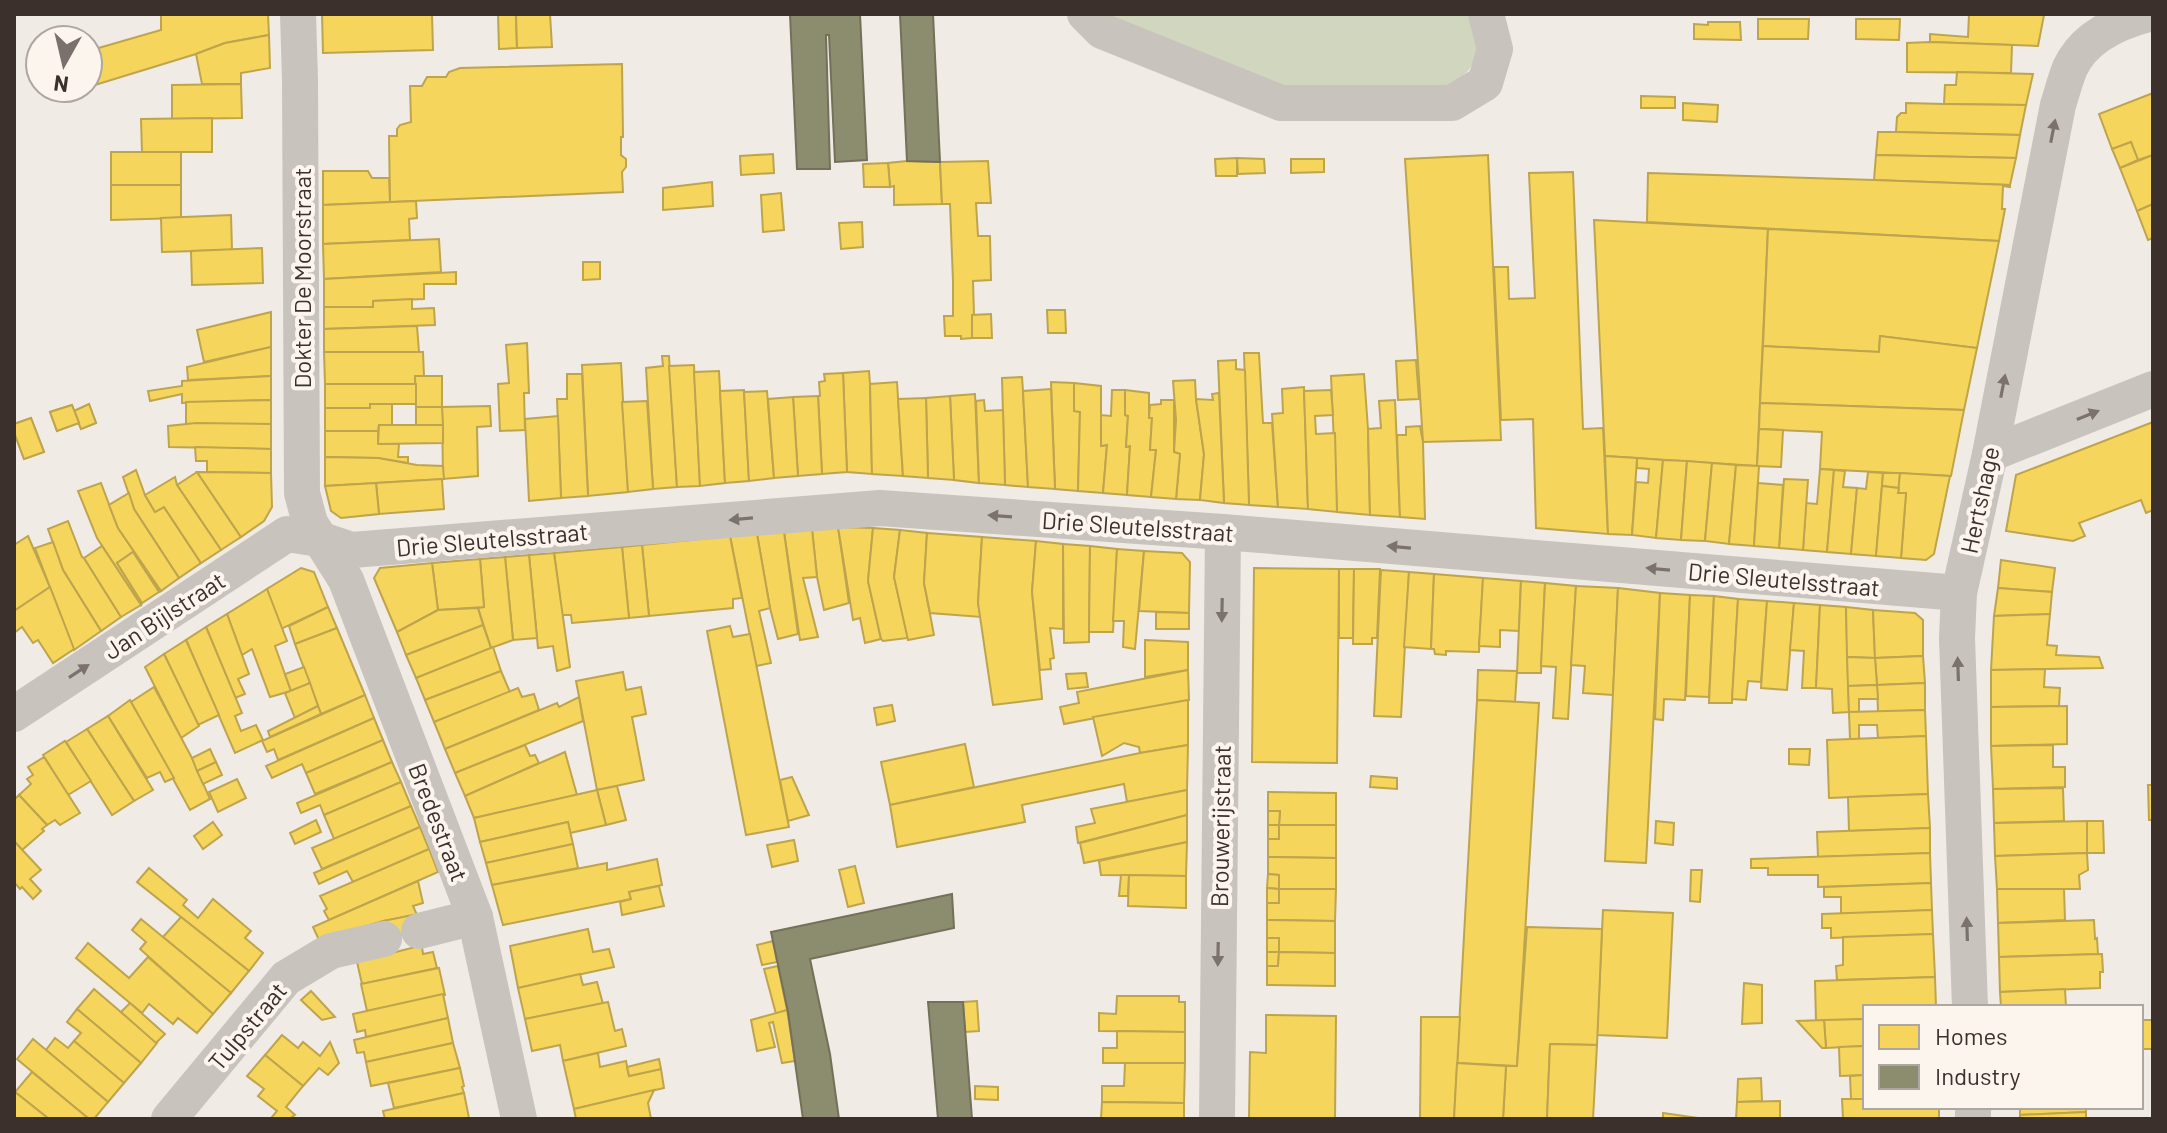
<svg xmlns="http://www.w3.org/2000/svg" width="2167" height="1133" font-family="Barlow,sans-serif">
  <style>
    .green { fill: #d1d6bf }
    .homes { fill: #f6d55c; stroke: #bea44d; stroke-width: 2 }
    .industry { fill: #8c8c6e; stroke: #74705a; stroke-width: 2 }
    .lines { fill: none; stroke-linecap: round; stroke-linejoin: round }
    .street { stroke: #c9c3be; stroke-width: 36 }
    .oneway { fill: #7b726d }
    .labels { text-anchor: middle; dominant-baseline: central; stroke-width: 8; stroke-linejoin: round; paint-order: stroke }
    .street-label { font-size: 24px; fill: #3b302b; stroke: #fbf5ee }
  </style>
  <rect width="100%" height="100%" fill="#f0ebe5"/>
  <path class="green" d="M1107 14H1475C1481 50 1479 70 1445 89L1278 90Z"/>
  <g class="homes">
    <path d="M161 14H268L269 35 225 43 196 54 95 85 88 60V51L161 30Z"/>
    <path d="M322 14H432L433 50 323 53Z"/>
    <path d="M498 14H516L517 48 499 49Z"/>
    <path d="M516 14H550L552 47 517 48Z"/>
    <path d="M1969 14 2044 15 2038 46 1930 42V34L1968 37Z"/>
    <path d="M1758 19H1809L1808 39H1758Z"/>
    <path d="M1856 19H1900L1899 40 1856 39Z"/>
    <path d="M1708 22H1740L1741 40 1694 39V24L1708 25Z"/>
    <path d="M269 35 270 68 241 73V84H202L196 54 225 43Z"/>
    <path d="M1930 42 2012 45 2011 73 1907 72V43Z"/>
    <path d="M622 64 623 137H621V155L626 159V167L622 172 623 192 390 202 389 136H397V129L400 125 411 122 410 86H422L427 77H446L449 72 460 68Z"/>
    <path d="M1957 72 2033 74 2026 105 1944 104 1945 85H1956Z"/>
    <path d="M241 84 242 118 172 119V85Z"/>
    <path d="M2153 93V155L2138 160 2131 142 2112 149 2099 114Z"/>
    <path d="M1641 96 1675 97V108H1641Z"/>
    <path d="M1683 103 1718 105 1717 122 1683 120Z"/>
    <path d="M1906 103 1944 104 2026 105 2020 135 1896 132 1897 117 1901 113H1906Z"/>
    <path d="M212 118V152H142L141 119Z"/>
    <path d="M1878 132H1896L2020 135 2016 158 1876 155Z"/>
    <path d="M2131 142 2138 160 2120 168 2112 149Z"/>
    <rect x="111" y="152" width="70" height="33"/>
    <path d="M773 154 774 173 741 175 740 156Z"/>
    <path d="M1488 155 1501 440 1423 442 1405 159Z"/>
    <path d="M1876 155 2016 158 2010 185 1874 180Z"/>
    <path d="M2153 155V204L2137 211 2120 168Z"/>
    <path d="M1237 158 1264 159 1265 173 1238 174Z"/>
    <path d="M1237 158V176H1216L1215 159Z"/>
    <path d="M1291 159H1324V172L1291 173Z"/>
    <path d="M907 161 940 162 942 204 894 205V186L890 187 888 163Z"/>
    <path d="M988 161 991 203H976L978 236H990L991 280 973 281 974 315H972V338L961 339V336H945L944 316H953V281L950 204H942L940 162Z"/>
    <path d="M888 163 890 187H864L863 164Z"/>
    <path d="M323 171H368L372 178H389L390 202 323 205Z"/>
    <path d="M1573 172 1583 429 1603 428 1608 534 1536 528 1533 419 1501 420 1494 267H1508L1509 299 1535 298 1529 173Z"/>
    <path d="M1648 173 1874 180 2010 185V187L2003 186 2002 209H2005L1999 241 1647 222Z"/>
    <path d="M712 182 713 206 663 210V188Z"/>
    <path d="M111 185H181V218L111 220Z"/>
    <path d="M781 193 784 230 763 232 761 195Z"/>
    <path d="M416 201 417 218 409 219 410 240 323 244V205Z"/>
    <path d="M2153 204V238L2148 240 2137 211Z"/>
    <path d="M231 215 232 250 162 252 161 218Z"/>
    <path d="M1594 220 1768 229 1757 466 1605 456Z"/>
    <path d="M862 222 863 247 841 249 839 223Z"/>
    <path d="M1768 229 1999 241 1977 348 1880 336 1879 352 1763 346Z"/>
    <path d="M439 239 441 272 324 279 323 244Z"/>
    <path d="M262 248 263 283 192 285 191 251Z"/>
    <path d="M583 262H600V279L583 280Z"/>
    <path d="M456 272V284H424V299L373 301V307H324V279Z"/>
    <path d="M412 299V309L434 308 435 325 324 329V307H373V301Z"/>
    <path d="M1047 310H1065L1066 333H1048Z"/>
    <path d="M271 312V347L204 362 197 330Z"/>
    <path d="M991 314 992 338H972V315Z"/>
    <path d="M417 326 419 352H324V329Z"/>
    <path d="M1880 336 1977 348 1964 410 1760 403 1763 346 1879 352Z"/>
    <path d="M527 343 529 393H524L525 430 500 431 498 384 509 383 506 345Z"/>
    <path d="M271 347V376L188 380 187 367Z"/>
    <path d="M324 352H423L424 376H415L416 384H325Z"/>
    <path d="M1244 353H1259L1263 423H1272L1278 507 1249 505Z"/>
    <path d="M662 356H669L677 487 653 489 646 368 663 366Z"/>
    <path d="M1236 360V369L1245 370 1249 505 1224 503 1218 361Z"/>
    <path d="M1416 360 1419 399 1398 400 1396 361Z"/>
    <path d="M621 363 628 492 588 496 582 365Z"/>
    <path d="M694 365 700 486 677 487 669 366Z"/>
    <path d="M719 371 725 483 700 486 694 372Z"/>
    <path d="M869 371 870 384 872 474 847 472 843 373Z"/>
    <path d="M843 373 847 472 822 474 818 396H820L819 382 825 381 824 374Z"/>
    <path d="M567 374H582L588 496 561 498 557 399H567Z"/>
    <path d="M1364 374 1368 429 1370 515 1337 512 1331 376Z"/>
    <path d="M271 376V400L182 403V394L150 401 148 391 182 386V381Z"/>
    <path d="M415 376H442V407H416Z"/>
    <path d="M1022 377 1023 391 1028 487 1005 485 1002 378Z"/>
    <path d="M1195 380 1196 399 1204 454 1200 500 1176 499 1180 454 1174 452 1176 420 1173 381Z"/>
    <path d="M897 382 903 476 872 474 870 384Z"/>
    <path d="M1051 382 1074 383V411L1080 412 1078 491 1055 489Z"/>
    <path d="M1074 383 1101 386V446L1107 445 1103 493 1078 491 1080 412 1074 411Z"/>
    <path d="M325 384H416V404H370V408H325Z"/>
    <path d="M1304 387 1308 509 1278 507 1272 414 1283 413 1282 389Z"/>
    <path d="M1051 389 1055 489 1028 487 1023 391Z"/>
    <path d="M744 390 749 481 725 483 720 391Z"/>
    <path d="M1112 390H1125V415L1128 416 1126 447 1130 446 1127 495 1103 493 1107 445 1101 446V415L1111 416Z"/>
    <path d="M1125 390 1149 393V418H1152L1150 450H1156L1151 497 1127 495 1130 446 1126 447 1128 416 1125 415Z"/>
    <path d="M1331 390 1333 415 1315 416 1316 434 1335 433 1337 512 1308 509 1304 391Z"/>
    <path d="M767 391 774 478 749 481 744 392Z"/>
    <path d="M1219 393 1224 503 1200 500 1204 454 1196 399 1213 400 1212 394Z"/>
    <path d="M975 394 979 483 954 480 950 396Z"/>
    <path d="M818 396 822 474 798 476 793 397Z"/>
    <path d="M950 396 954 480 928 478 926 398Z"/>
    <path d="M793 397 798 476 774 478 768 399Z"/>
    <path d="M926 398 928 478 903 476 898 399Z"/>
    <path d="M271 400V424H186V402Z"/>
    <path d="M984 400 985 411 1003 410 1005 485 979 483 976 401Z"/>
    <path d="M1161 400H1174V452L1180 454 1176 499 1151 497 1156 450H1150L1152 418H1149L1150 405 1161 404Z"/>
    <path d="M1395 400 1400 517 1370 515 1368 429 1381 428 1379 401Z"/>
    <path d="M647 401 653 489 628 492 622 402Z"/>
    <path d="M1760 403 1964 410 1951 476 1820 469 1822 432 1759 429Z"/>
    <path d="M89 404 96 423 81 429 74 411Z"/>
    <path d="M89 404 96 423 81 429 74 411Z"/>
    <path d="M370 404H392V425H379L378 431H325V408H370Z"/>
    <path d="M72 405 79 423 57 431 50 412Z"/>
    <path d="M72 405 79 423 57 431 50 412Z"/>
    <path d="M490 406 491 426 477 427 478 476 443 479 442 407Z"/>
    <path d="M416 407H442L443 425H416Z"/>
    <path d="M558 416 561 498 529 501 525 419Z"/>
    <path d="M31 418 44 452 24 459 14 432V424Z"/>
    <path d="M31 418 44 452 24 459 14 432V424Z"/>
    <path d="M2153 422V510L2146 513 2141 500 2079 523 2085 536 2073 541 2006 531 2016 475Z"/>
    <path d="M196 423 271 424V449L169 447 168 426Z"/>
    <path d="M379 425H443V443L378 444Z"/>
    <path d="M1420 426 1423 442 1425 519 1400 517 1397 435H1406V427Z"/>
    <path d="M1759 429 1783 430 1781 467 1757 466Z"/>
    <path d="M325 431H378V444H399L398 457H408V463L378 458 325 457Z"/>
    <path d="M195 447 271 449V473L207 472V461H196Z"/>
    <path d="M1605 456 1637 458 1632 535 1608 534Z"/>
    <path d="M325 457 378 458 417 465 443 466 444 479 325 486Z"/>
    <path d="M1637 458 1663 460 1656 538 1632 535 1636 482 1648 483 1649 469 1637 468Z"/>
    <path d="M1663 460 1687 461 1681 540 1656 538Z"/>
    <path d="M1687 461 1712 463 1705 541 1681 540Z"/>
    <path d="M1712 463 1736 465 1729 544 1705 541Z"/>
    <path d="M1736 465 1759 466 1754 546 1729 544Z"/>
    <path d="M1820 469 1834 470 1827 552 1803 550 1806 503 1817 504Z"/>
    <path d="M136 470 145 495 155 512 164 507 201 563 179 578 134 509 123 477Z"/>
    <path d="M1834 470 1845 471 1843 487 1857 488 1851 554 1827 552Z"/>
    <path d="M197 472 241 537 221 550 177 485Z"/>
    <path d="M197 472 271 473 272 507 264 521 241 537Z"/>
    <path d="M1868 472 1883 473 1876 556 1851 554 1857 488 1866 489Z"/>
    <path d="M1883 473H1900L1899 488 1882 486Z"/>
    <path d="M1900 473 1950 476 1934 554 1926 560 1901 558 1906 493H1898Z"/>
    <path d="M175 477 177 485 221 550 201 563 164 507 155 512 145 495Z"/>
    <path d="M442 479 444 509 379 514 376 483Z"/>
    <path d="M1784 479 1808 480 1803 550 1779 548Z"/>
    <path d="M101 483 118 528 161 591 159 592 133 552 117 563 142 603 141 605 97 538 78 491Z"/>
    <path d="M376 483 379 514 341 518 331 511 325 486Z"/>
    <path d="M1758 483 1783 485 1779 548 1754 546Z"/>
    <path d="M1882 486 1899 488 1898 493H1906L1901 558 1876 556Z"/>
    <path d="M129 493 134 509 179 578 161 591 118 528 109 505Z"/>
    <path d="M68 521 82 557 84 558 121 617 101 631 63 570 48 529Z"/>
    <path d="M838 527 849 603 824 610 817 577 812 529Z"/>
    <path d="M838 527 873 528 868 581 881 639 865 643 860 618 853 620Z"/>
    <path d="M873 528 900 530 894 577 908 638 883 641 881 639 868 581Z"/>
    <path d="M812 529 817 577 803 578 818 637 800 640 784 532Z"/>
    <path d="M900 530 927 533 924 583 934 635 908 640 894 577Z"/>
    <path d="M784 532 798 634 778 639 770 608 757 534Z"/>
    <path d="M927 533 982 537 978 603 981 617 930 613 924 583Z"/>
    <path d="M757 534 770 608 759 611 771 663 756 666 730 536Z"/>
    <path d="M28 536 50 587 14 611V545Z"/>
    <path d="M730 536 742 598 733 599V608L649 616 642 545Z"/>
    <path d="M982 537 1036 541 1032 592 1042 699 993 705 978 603Z"/>
    <path d="M1036 541 1063 544V629L1050 628 1054 658 1050 659 1051 669 1040 670 1032 592Z"/>
    <path d="M53 542 63 570 101 631 74 650 35 548Z"/>
    <path d="M1063 544 1090 546 1089 642 1064 643Z"/>
    <path d="M642 545 649 616 629 618 622 547Z"/>
    <path d="M102 546 141 605 121 617 84 558Z"/>
    <path d="M1090 546 1117 549 1113 632H1089Z"/>
    <path d="M622 547 629 618 572 623 571 615H562L554 553Z"/>
    <path d="M1117 549 1144 551 1135 649 1123 647 1124 621H1113Z"/>
    <path d="M1144 551 1182 553 1190 562 1189 613 1139 611Z"/>
    <path d="M133 552 159 592 142 603 117 563Z"/>
    <path d="M554 553 570 667 557 671 553 646 538 648 529 555Z"/>
    <path d="M529 555 537 638 513 640 505 557Z"/>
    <path d="M505 557 513 640 491 648 478 608 484 607 480 559Z"/>
    <path d="M480 559 484 607 438 610 432 563Z"/>
    <path d="M2001 560 2055 568 2052 592 1998 588Z"/>
    <path d="M432 563 438 610 397 632 374 578 380 568Z"/>
    <path d="M301 568 314 572 328 607 281 629 267 589Z"/>
    <path d="M1254 568 1339 569 1337 763 1252 762Z"/>
    <path d="M1339 569H1354L1353 638H1339Z"/>
    <path d="M1354 569H1380L1377 638H1372V644H1353Z"/>
    <path d="M1381 570 1409 572 1401 717 1374 716Z"/>
    <path d="M1409 572 1434 574 1431 649 1404 647Z"/>
    <path d="M1434 574 1483 578 1479 652 1446 651V655L1435 654 1434 649H1431Z"/>
    <path d="M1483 578 1521 581 1519 631 1500 630V647L1479 646Z"/>
    <path d="M1521 581 1545 583 1541 673H1517Z"/>
    <path d="M1545 583 1576 586 1568 719 1553 718 1556 667 1541 666Z"/>
    <path d="M1576 586 1618 588 1613 695 1583 693 1585 666 1571 665Z"/>
    <path d="M50 587 74 649 53 663 38 640 33 643 22 627 14 633V611Z"/>
    <path d="M1618 588 1660 593 1646 863 1605 861Z"/>
    <path d="M1998 588 2052 592 2050 614 1994 616Z"/>
    <path d="M267 589 287 641 275 646 291 691 270 697 252 649 242 655 227 614Z"/>
    <path d="M1660 593 1690 595 1685 700 1664 699 1663 720 1655 719Z"/>
    <path d="M1690 595 1714 596 1709 697 1686 696Z"/>
    <path d="M1714 596 1738 599 1732 703H1709Z"/>
    <path d="M1738 599 1767 601 1761 682 1748 681 1746 700 1732 699Z"/>
    <path d="M1767 601 1794 603 1787 690 1761 688Z"/>
    <path d="M1794 603 1820 605 1816 688H1802L1804 651 1790 650Z"/>
    <path d="M1820 605 1846 607 1849 712 1833 713 1832 689 1816 688Z"/>
    <path d="M328 607 337 628 295 644 289 626Z"/>
    <path d="M1846 607 1873 610 1875 658 1847 657Z"/>
    <path d="M478 608 483 625 406 655 397 632 438 610Z"/>
    <path d="M1873 610 1915 613 1923 620V656L1875 658Z"/>
    <path d="M1156 612 1189 613V629H1156Z"/>
    <path d="M227 614 249 674 238 679 245 694 235 698 206 627Z"/>
    <path d="M2050 614 2047 645 2057 646 2056 655 2099 657 2103 668 1991 670 1994 616Z"/>
    <path d="M483 625 491 648 416 678 406 655Z"/>
    <path d="M730 626 733 637 750 634 789 827 746 835 707 631Z"/>
    <path d="M206 627 242 713 235 716 241 731 256 725 263 740 235 753 186 640Z"/>
    <path d="M337 628 365 695 321 714 295 644Z"/>
    <path d="M186 640 219 715 198 725 164 654Z"/>
    <path d="M1145 640 1188 642V670L1145 677Z"/>
    <path d="M493 647 501 671 425 700 416 678Z"/>
    <path d="M164 654 199 726 181 738 145 667Z"/>
    <path d="M1923 656 1925 683 1877 685 1875 658Z"/>
    <path d="M1847 657 1875 658 1877 685 1848 686Z"/>
    <path d="M304 667 310 683 291 691 285 674Z"/>
    <path d="M2045 669 2044 687 2060 688 2059 706 1991 707V670Z"/>
    <path d="M1188 670 1189 700 1064 724 1060 707 1079 703 1077 692Z"/>
    <path d="M1478 670 1517 671 1515 702 1477 700Z"/>
    <path d="M501 671 510 692 434 722 425 700Z"/>
    <path d="M623 672 626 690 641 687 646 714 632 717 644 780 597 790 576 681Z"/>
    <path d="M1086 673 1088 687 1068 689 1066 674Z"/>
    <path d="M310 683 318 706 295 718 285 693Z"/>
    <path d="M1925 683V710L1878 712 1877 685Z"/>
    <path d="M1877 685 1878 699H1859V712H1849L1848 686Z"/>
    <path d="M154 687 192 758 210 799 190 810 131 702Z"/>
    <path d="M518 688 522 697 534 694 539 710 445 749 434 722Z"/>
    <path d="M365 695 374 718 278 760 274 749 267 752 262 741Z"/>
    <path d="M579 697 583 721 455 773 445 749 557 703 559 707Z"/>
    <path d="M130 700 131 702 174 778 165 782 160 772 147 778 108 716Z"/>
    <path d="M1188 700V745L1140 753 1139 747 1124 743 1102 756 1093 717Z"/>
    <path d="M1477 700 1539 703 1517 1066 1457 1063Z"/>
    <path d="M892 705 895 721 877 725 874 708Z"/>
    <path d="M318 706 321 714 270 737 268 731Z"/>
    <path d="M2067 706V744L1991 746V707Z"/>
    <path d="M1925 710 1926 736 1878 738 1877 725H1859V739H1850L1849 712Z"/>
    <path d="M108 716 153 790 134 801 87 729Z"/>
    <path d="M374 718 383 740 306 773 302 764 272 778 266 766Z"/>
    <path d="M87 729 134 801 112 815 66 742Z"/>
    <path d="M1926 736 1928 794 1829 798 1827 740Z"/>
    <path d="M383 740 392 762 315 794 306 773Z"/>
    <path d="M65 741 91 781 68 795 43 755Z"/>
    <path d="M965 744 974 787 890 805 881 762Z"/>
    <path d="M525 745 530 756 535 755 539 763 465 796 455 773Z"/>
    <path d="M1188 745 1187 790 1127 802 1124 784 1022 805 1025 822 897 847 890 805 1140 753Z"/>
    <path d="M2053 745V767H2065V787L1993 789 1991 746Z"/>
    <path d="M210 749 216 762 197 771 192 758Z"/>
    <path d="M1789 749H1810L1809 765 1789 764Z"/>
    <path d="M565 752 577 795 474 818 465 796Z"/>
    <path d="M44 757 80 813 60 825 55 820 47 825 19 795 31 784 27 779 33 775 28 767Z"/>
    <path d="M216 762 222 775 203 784 197 771Z"/>
    <path d="M392 762 401 782 324 815 320 805 301 813 297 803Z"/>
    <path d="M1371 776 1397 778V789L1370 787Z"/>
    <path d="M792 777 809 815 788 821 780 780Z"/>
    <path d="M237 779 246 798 218 812 209 792Z"/>
    <path d="M401 782 411 806 334 839 324 815Z"/>
    <path d="M2148 785H2153V820H2149Z"/>
    <path d="M617 786 626 820 606 825 597 790Z"/>
    <path d="M2063 788 2064 821 1994 823 1993 789Z"/>
    <path d="M597 790 606 825 570 833 568 822 480 842 474 818Z"/>
    <path d="M1187 790V815L1078 843 1076 827 1095 823 1091 809Z"/>
    <path d="M1268 792 1336 793V825H1279L1280 811H1268Z"/>
    <path d="M1928 794 1930 828 1849 831 1848 797Z"/>
    <path d="M19 795 47 825 42 829 44 831 22 850 14 841V800Z"/>
    <path d="M411 806 420 827 322 869 312 848Z"/>
    <path d="M1268 811H1280L1279 825H1268Z"/>
    <path d="M1187 815V842L1084 863 1080 843Z"/>
    <path d="M316 820 321 832 295 844 290 833Z"/>
    <path d="M1656 821 1674 823 1673 845 1655 843Z"/>
    <path d="M2087 821V853L1995 856 1994 823Z"/>
    <path d="M2087 821H2103L2104 853H2087Z"/>
    <path d="M213 822 222 835 203 849 194 836Z"/>
    <path d="M568 822 573 844 486 863 480 842Z"/>
    <rect x="1268" y="825" width="11" height="14"/>
    <path d="M1279 825H1336V858L1268 857V839H1279Z"/>
    <path d="M420 827 429 849 353 882 347 871 319 884 314 873Z"/>
    <path d="M1930 828V853L1818 857 1817 832Z"/>
    <path d="M794 840 798 861 772 867 767 845Z"/>
    <path d="M14 841 41 870 30 879 41 891 33 899 22 887 20 889 14 882Z"/>
    <path d="M1187 842 1186 876 1101 875 1099 861Z"/>
    <path d="M573 844 578 868 492 885 486 863Z"/>
    <path d="M429 849 438 872 329 920 324 911 327 909 320 896Z"/>
    <path d="M1930 853 1931 883 1818 887V875H1768V868H1751V859Z"/>
    <path d="M2087 853 2088 870 2079 875 2080 889H1997L1995 856Z"/>
    <path d="M1268 857 1336 858V889H1279V875L1268 874Z"/>
    <path d="M657 859 662 885 629 892 631 899 503 925 492 885 607 863V870Z"/>
    <path d="M855 866 864 903 848 907 839 870Z"/>
    <path d="M149 868 187 900 183 905 198 918 213 899 251 931 245 938 263 953 249 971 137 882Z"/>
    <path d="M1691 870H1702L1700 902 1690 901Z"/>
    <path d="M1268 874 1279 875V889L1267 888Z"/>
    <path d="M1121 875H1129L1128 896H1119Z"/>
    <path d="M1129 875 1186 876V908L1128 906Z"/>
    <path d="M418 881 423 903 413 906 417 915 383 921 319 940 313 927Z"/>
    <path d="M1931 883 1932 910 1841 914V897H1824V887Z"/>
    <path d="M659 886 664 906 622 915 620 902 631 899 629 892Z"/>
    <path d="M1267 888 1279 889V903H1267Z"/>
    <path d="M1279 889H1336L1335 921 1267 920V903H1279Z"/>
    <path d="M1997 889H2064L2065 920 1998 923Z"/>
    <path d="M1603 910 1673 913 1667 1038 1597 1035Z"/>
    <path d="M1932 910 1933 934 1831 938V928H1822V914Z"/>
    <path d="M413 915 419 931 384 939 383 921Z"/>
    <path d="M181 917 249 971 231 993 163 937Z"/>
    <path d="M141 919 231 993 213 1014 140 949 146 942 132 930Z"/>
    <path d="M1267 920 1335 921V953L1279 952V938H1267Z"/>
    <path d="M2094 920 2095 939 2097 938 2098 954 1999 957 1998 923Z"/>
    <path d="M1527 927 1602 929 1597 1045 1550 1044 1547 1119H1503L1506 1066H1517Z"/>
    <path d="M588 929 593 952 609 949 614 967 518 988 510 946Z"/>
    <path d="M1933 934 1935 977 1837 980 1836 966 1843 965V937Z"/>
    <rect x="1267" y="938" width="12" height="14"/>
    <path d="M773 941 777 962 762 965 757 945Z"/>
    <path d="M88 943 129 978 148 957 213 1014 197 1033 178 1018 173 1024 149 1004 142 1013 76 958Z"/>
    <path d="M419 946 422 947 423 954 433 952 437 968 362 984 357 962Z"/>
    <path d="M1267 952H1279L1278 966H1267Z"/>
    <path d="M1279 952 1335 953V986L1267 985V966H1278Z"/>
    <path d="M2102 954 2103 972H2100V988L2000 992 1999 957Z"/>
    <path d="M778 966 787 1010 776 1014 764 969Z"/>
    <path d="M439 968 445 995 367 1011 361 984Z"/>
    <path d="M580 974 583 985 597 982 603 1004 525 1019 518 988Z"/>
    <path d="M1935 977 1936 1007H1865V1019L1816 1021 1815 981Z"/>
    <path d="M1744 983 1762 985V1023L1742 1024Z"/>
    <path d="M94 989 157 1043 141 1063 77 1009Z"/>
    <path d="M2065 989 2066 1007H2001L2000 992Z"/>
    <path d="M311 991 335 1017 322 1020 301 1000Z"/>
    <path d="M443 994 448 1018 366 1037 365 1030 357 1032 353 1014Z"/>
    <path d="M1117 996H1179V1002H1185V1032L1099 1031V1013L1116 1014Z"/>
    <path d="M977 1001 979 1031 965 1032 963 1002Z"/>
    <path d="M608 1002 615 1031 622 1029 626 1046 563 1061 560 1045 532 1051 525 1019Z"/>
    <path d="M130 1003 165 1034 156 1043 121 1012Z"/>
    <path d="M77 1009 141 1063 124 1083 74 1041 81 1033 67 1022Z"/>
    <path d="M787 1010 795 1061 782 1063 773 1022 769 1023 775 1047 757 1051 751 1020Z"/>
    <path d="M1266 1015 1336 1016 1335 1119H1249L1250 1052 1266 1053Z"/>
    <path d="M1421 1017H1460L1454 1119H1420Z"/>
    <path d="M448 1018 453 1043 366 1062 364 1052 357 1053 354 1040Z"/>
    <path d="M1865 1019V1046L1826 1048 1824 1020Z"/>
    <path d="M1824 1020 1826 1048H1822L1797 1021Z"/>
    <rect x="2141" y="1020" width="12" height="29"/>
    <path d="M1117 1031 1185 1032V1063H1103V1048H1117Z"/>
    <path d="M282 1035 298 1048 303 1042 320 1056 330 1042 339 1063 328 1075 319 1068 303 1086 265 1055Z"/>
    <path d="M55 1038 68 1048 74 1041 124 1083 108 1102 46 1050Z"/>
    <path d="M33 1039 108 1102 94 1119H89L17 1059Z"/>
    <path d="M453 1043 460 1068 371 1086 366 1062Z"/>
    <path d="M1550 1044 1597 1045 1593 1119H1547Z"/>
    <path d="M1865 1046V1075L1840 1076 1839 1047Z"/>
    <path d="M598 1053 600 1067 626 1061 629 1076 661 1069 664 1088 574 1109 563 1061Z"/>
    <path d="M265 1055 303 1086 286 1107 295 1115 292 1117 295 1119H274L272 1117 277 1111 258 1096 264 1089 247 1076Z"/>
    <path d="M659 1059 661 1069 629 1076 627 1067Z"/>
    <path d="M1125 1063H1185L1184 1103 1102 1102V1086H1124Z"/>
    <path d="M1457 1063 1506 1066 1503 1119H1454Z"/>
    <path d="M460 1068 464 1086 462 1087 464 1093 394 1108 388 1083Z"/>
    <path d="M32 1072 89 1119H49L15 1092Z"/>
    <path d="M1865 1075V1099H1851L1850 1076Z"/>
    <path d="M1761 1078 1762 1101 1737 1102 1738 1079Z"/>
    <path d="M975 1086 998 1087V1100L975 1099Z"/>
    <path d="M654 1090 648 1103 651 1119H576L574 1109Z"/>
    <path d="M15 1092 49 1119H14Z"/>
    <path d="M464 1093 469 1118 385 1119 383 1111Z"/>
    <path d="M1842 1099H1865V1107H1939V1119H1843Z"/>
    <path d="M1780 1101V1119H1736L1737 1102Z"/>
    <path d="M1102 1102 1184 1103V1119H1101Z"/>
    <path d="M2020 1107H2086V1112L2020 1115Z"/>
    <path d="M2086 1112V1119H2020V1115Z"/>
    <path d="M1663 1113 1699 1118V1119H1663Z"/>
  </g>
  <g class="industry">
    <path d="M790 14H860L867 160 835 162 829 35H826L830 169H797Z"/>
    <path d="M900 14H933L940 162 907 161Z"/>
    <path d="M952 894 954 928 810 959 830 1054 839 1119H803L788 1012 771 932Z"/>
    <path d="M928 1002H963L972 1119H938Z"/>
  </g>
  <g class="lines">
    <g class="street">
      <path d="M298 14 300 80 302 493 310 523 346 580 475 917 519 1119"/>
      <path d="M1085 14 1102 31 1281 103H1452L1485 83 1495 49 1486 14"/>
      <path d="M1990 454 2153 389"/>
      <path d="M14 714 287 534 319 539 352 550 880 508 1223 532 1959 593"/>
      <path d="M419 931 475 917"/>
      <path d="M1970 1007 1957 638 1959 593 1990 454 2058 105C2062 93 2065 80 2070 68 2084 37 2118 22 2148 14"/>
      <path d="M1973 1107V1119"/>
      <path d="M169 1119 286 978 331 951 384 939"/>
      <path d="M1217 1119 1223 532"/>
    </g>
  </g>
  <defs><path id="oneway-solid" d="M-6-.8H1V-3.2L6.5 0L1 3.2V.8H-6Z" transform="scale(2)"/></defs>
  <g class="oneway">
    <use href="#oneway-solid" transform="translate(2053 131) rotate(-79)"/>
    <use href="#oneway-solid" transform="translate(2003 386) rotate(-79)"/>
    <use href="#oneway-solid" transform="translate(2088 415) rotate(-22)"/>
    <use href="#oneway-solid" transform="translate(1000 516) rotate(-176)"/>
    <use href="#oneway-solid" transform="translate(741 519) rotate(175)"/>
    <use href="#oneway-solid" transform="translate(1399 547) rotate(-175)"/>
    <use href="#oneway-solid" transform="translate(1658 569) rotate(-175)"/>
    <use href="#oneway-solid" transform="translate(1222 610) rotate(91)"/>
    <use href="#oneway-solid" transform="translate(1958 669) rotate(-92)"/>
    <use href="#oneway-solid" transform="translate(79 671) rotate(-33)"/>
    <use href="#oneway-solid" transform="translate(1967 929) rotate(-92)"/>
    <use href="#oneway-solid" transform="translate(1218 954) rotate(91)"/>
  </g>
  <g class="labels">
    <g class="street-label">
      <text transform="translate(301 278) rotate(-90)">Dokter De Moorstraat</text>
      <text transform="translate(1979 500) rotate(-78)">Hertshage</text>
      <text transform="translate(1138 526) rotate(4)">Drie Sleutelsstraat</text>
      <text transform="translate(492 539) rotate(-5)">Drie Sleutelsstraat</text>
      <text transform="translate(1784 579) rotate(5)">Drie Sleutelsstraat</text>
      <text transform="translate(164 615) rotate(-33)">Jan Bijlstraat</text>
      <text transform="translate(439 822) rotate(69)">Bredestraat</text>
      <text transform="translate(1220 826) rotate(-89)">Brouwerijstraat</text>
      <text transform="translate(247 1026) rotate(-50)">Tulpstraat</text>
    </g>
  </g>
  <rect width="2167" height="1133" fill="none" stroke="#3b302b" stroke-width="32"/>
  <rect x="1863" y="1005" width="280" height="104" fill="#fbf5ee" stroke="#aea6a0" stroke-width="2"/>
  <rect x="1879" y="1025" width="40" height="24" fill="#f6d55c" stroke="#aea6a0" stroke-width="2"/>
  <text x="1935" y="1045" font-size="24" fill="#3b302b">Homes</text>
  <rect x="1879" y="1065" width="40" height="24" fill="#8c8c6e" stroke="#aea6a0" stroke-width="2"/>
  <text x="1935" y="1085" font-size="24" fill="#3b302b">Industry</text>
  <g transform="translate(64 64) rotate(188)"><circle r="38" fill="#fbf5ee" stroke="#aea6a0" stroke-width="2"/>
  <path d="M0-6L14 30L0 20L-14 30Z" fill="#7a716c"/>
  <text y="-12" font-size="22" font-weight="bold" text-anchor="middle" fill="#3b302b">N</text>
  </g>
</svg>
